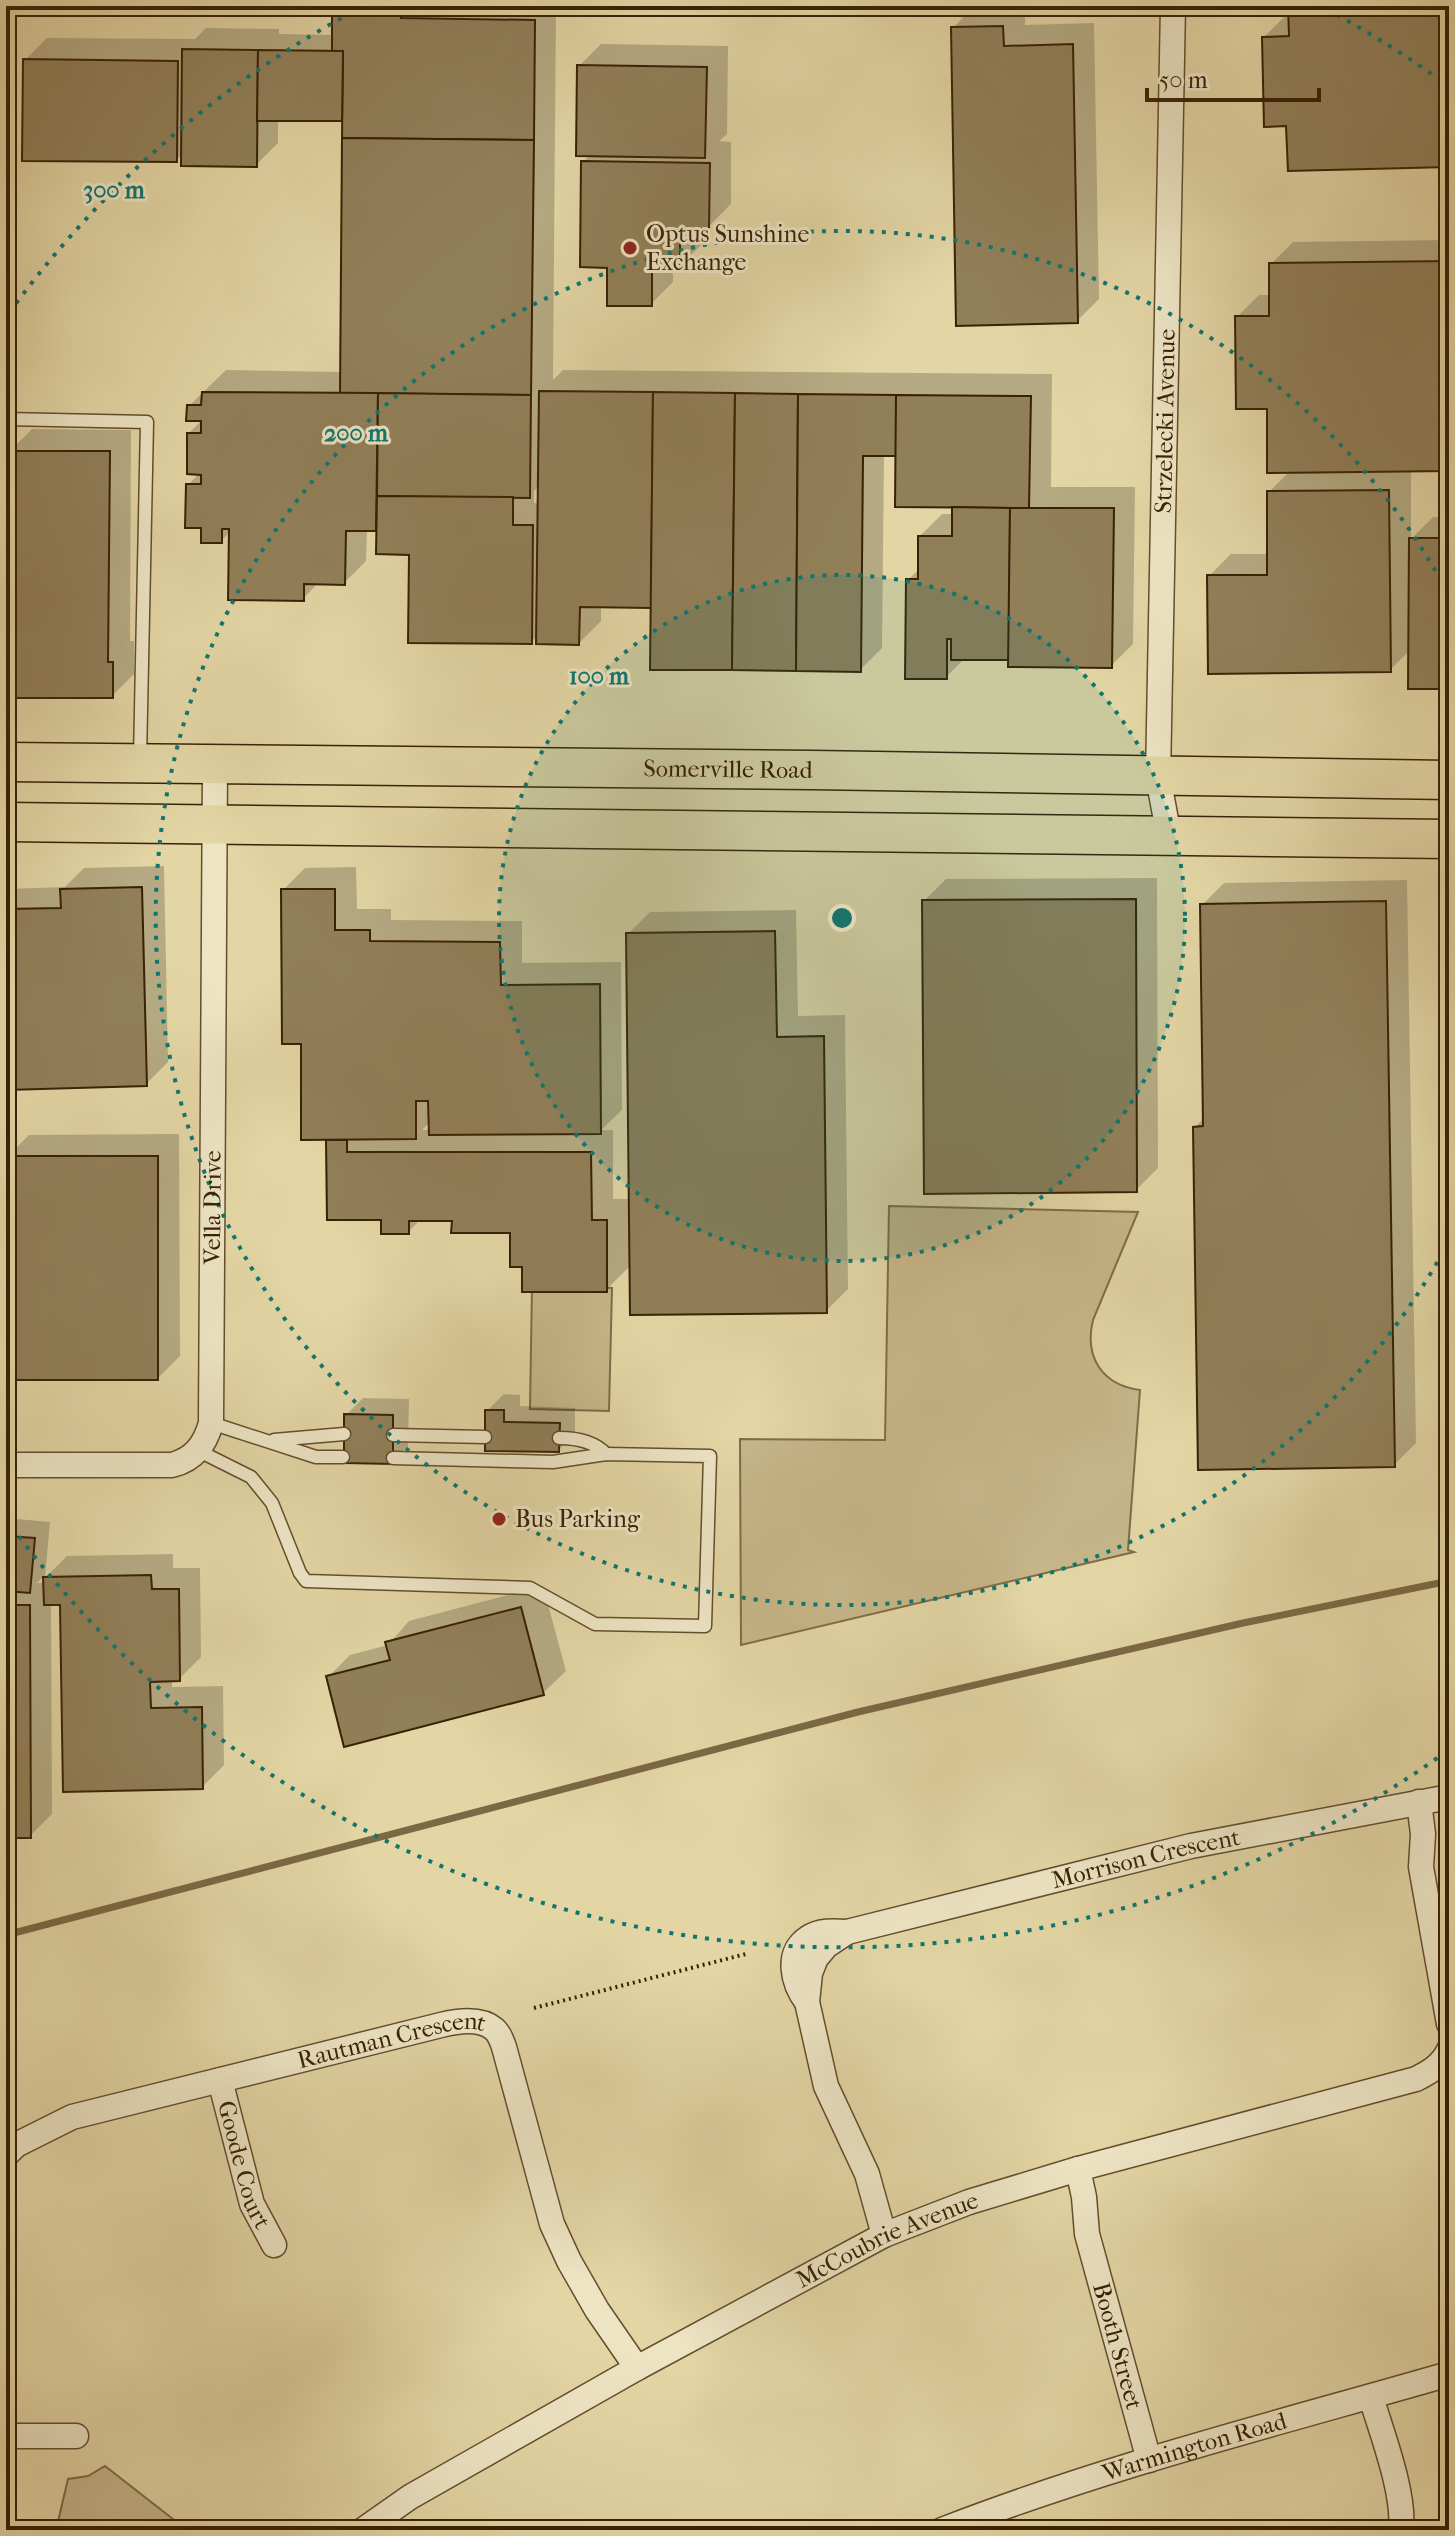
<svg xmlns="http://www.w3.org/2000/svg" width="1455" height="2536" font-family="'IM FELL French Canon',serif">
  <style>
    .green { fill: #c6b689; stroke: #7f6c47; stroke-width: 2 }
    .shadow { fill: #0003; fill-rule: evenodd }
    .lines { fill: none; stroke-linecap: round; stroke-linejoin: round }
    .stream { stroke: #7c6844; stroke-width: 7 }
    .building { fill: #917f58; stroke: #382105; stroke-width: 2 }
    .service-casing { stroke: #634e2d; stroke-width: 15 }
    .minor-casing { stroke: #634e2d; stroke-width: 27 }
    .primary-casing { stroke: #382105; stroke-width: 41 }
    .path { stroke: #382105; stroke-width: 4; stroke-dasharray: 2 4; stroke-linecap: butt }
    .service { stroke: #ede4c4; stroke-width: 12 }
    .minor { stroke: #ede4c4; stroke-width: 24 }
    .primary { stroke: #e3d5a4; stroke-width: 38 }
    .ring { fill: none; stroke: #0f766e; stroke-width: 4; stroke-dasharray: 4 8 }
    .poi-dot { fill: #8f2418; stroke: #ede4c4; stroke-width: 3 }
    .labels { text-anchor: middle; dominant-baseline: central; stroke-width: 6; stroke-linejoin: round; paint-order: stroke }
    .poi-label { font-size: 24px; fill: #382105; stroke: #ede4c4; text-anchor: start }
    .street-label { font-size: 24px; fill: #382105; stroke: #ede4c4 }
    .centre { fill: #0f766e; stroke: #ede4c4; stroke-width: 4 }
    .ring-label { font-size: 24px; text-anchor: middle; font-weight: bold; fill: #0f766e; stroke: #ede4c4; stroke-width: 6; stroke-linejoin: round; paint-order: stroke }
  </style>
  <rect width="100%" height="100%" fill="#e3d5a4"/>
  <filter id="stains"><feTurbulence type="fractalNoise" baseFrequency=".0025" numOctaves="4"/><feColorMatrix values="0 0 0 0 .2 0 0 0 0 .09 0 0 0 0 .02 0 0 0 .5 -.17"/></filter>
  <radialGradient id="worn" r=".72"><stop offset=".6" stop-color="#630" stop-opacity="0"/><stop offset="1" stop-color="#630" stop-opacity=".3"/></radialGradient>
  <g class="green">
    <path d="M889 1206 1138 1212 1093 1320C1084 1357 1102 1385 1140 1390L1128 1550 1134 1552 741 1645 740 1439 885 1440Z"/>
    <path d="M532 1286 612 1288 609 1411 530 1409Z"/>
    <path d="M105 2466 187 2530H56L68 2479 88 2476Z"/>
  </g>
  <g class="shadow">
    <path d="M338 6H556L553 380 563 370 1052 374 1051 487H1135L1133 644 1111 666 1011 658H965L946 677 908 580 920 568V536L942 514H954V505L898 454H884L882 648 860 670 653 606H601V621L579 643 538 635 531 642 378 529H367L366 561 344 583 319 582 303 599 231 531 221 541 203 526 188 485 200 473 189 433 203 419 189 406 226 370 342 372 344 116 342 119H278V143L256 165 183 153 176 160 25 60 47 38 195 39 206 28 279 29V34L334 35V10ZM540 485 539 503H534V491Z"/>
    <path d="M974 6H1025V25L1094 23 1099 299 1077 321 953 28Z"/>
    <path d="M1290 6H1449V165L1288 124 1264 37 1286 15H1290Z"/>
    <path d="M601 44 728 46 727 134 719 141 731 142V204L708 227H701V245L679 267H673V282L651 304 610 266 583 162 591 154 579 66Z"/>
    <path d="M1449 240V469H1411V539L1433 517H1449V687L1410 650 1390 670 1209 576 1231 554H1269V492L1290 471 1237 317 1259 295H1271V264L1293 242Z"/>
    <path d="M32 429 131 430 130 641H134V674L112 696H6V660L9 657 10 451Z"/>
    <path d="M164 866 168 1062 146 1084 6 1088V889L65 887 84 868Z"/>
    <path d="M356 867 357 909H391V920L522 921V963L621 962 622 1110 601 1130H613V1199H631L628 934 650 912 796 910 798 1016 845 1015 848 1289 826 1311 632 1264 606 1290 524 1265 512 1231 454 1219H421L408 1232 383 1218H329L328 1138 303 1042 283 890 305 868ZM430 1122V1130H422Z"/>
    <path d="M1157 878 1158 1168 1136 1190 924 901 946 879Z"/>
    <path d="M1407 880 1416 1443 1394 1465 1195 1127 1205 1117 1202 905 1224 883Z"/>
    <path d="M179 1134 180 1356 158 1378 7 1157 29 1135Z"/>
    <path d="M504 1394 520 1395V1406L575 1408V1434L558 1450 487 1449V1411Z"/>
    <path d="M363 1398 409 1399 408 1446 392 1462 346 1415Z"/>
    <path d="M6 1518 50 1522 45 1577V1575L37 1583H45V1578L67 1556 173 1554V1568H200L201 1657 179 1679 172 1680V1687L223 1686 224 1765 202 1787 62 1603H51L52 1814 30 1836H6Z"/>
    <path d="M543 1586 566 1671 543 1693 328 1677 350 1655 388 1645 409 1621Z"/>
  </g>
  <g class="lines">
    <path class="stream" d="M6 1935 858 1712 1243 1623 1449 1581"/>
  </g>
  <g class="building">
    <path d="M1288 6H1449V167L1288 171 1286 126 1264 127 1262 37 1289 36Z"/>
    <path d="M332 9 401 10V18L535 20 534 140 342 138 343 51H332Z"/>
    <path d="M1003 26 1004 46 1073 44 1078 323 956 326 951 27Z"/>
    <path d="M182 49 258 50 257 167 181 166Z"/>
    <path d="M258 50 343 51 342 121H257Z"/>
    <path d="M23 59 178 61 177 162 22 161Z"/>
    <path d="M577 65 707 67 705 158 576 156Z"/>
    <path d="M342 138 534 140 531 395 340 393Z"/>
    <path d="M581 161 710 163 709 229 680 228V269H652V306H607V268L580 267Z"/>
    <path d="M1449 261V471L1267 473V409H1236L1235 316H1269V263Z"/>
    <path d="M539 391 653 392 651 608 580 607 579 645 536 644Z"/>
    <path d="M202 392 378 393 376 531H346L345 585 304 584V601L228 600 229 529H222V543H201V528H185L186 484H201V475L187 474V433H201V421H186L187 405H201Z"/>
    <path d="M653 392 735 393 732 670H650Z"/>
    <path d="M378 393 531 395 530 498 377 496Z"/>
    <path d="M735 393 798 394 796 671 732 670Z"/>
    <path d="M798 394 896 395V456H863L861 672 796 671Z"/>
    <path d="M896 395 1031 396 1029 508 895 507Z"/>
    <path d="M8 451H110L108 662H113V698H6Z"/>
    <path d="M1389 490 1391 672 1208 674 1207 575H1267V491Z"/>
    <path d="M377 496 513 497V525H533L532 644 408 643 409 555 376 554Z"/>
    <path d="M952 507 1010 508 1009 660H951V639H947V679H905L906 579H918V536H952Z"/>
    <path d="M1010 508H1114L1112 668 1008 667Z"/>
    <path d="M1409 538H1449V689H1408Z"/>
    <path d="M142 887 147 1086 6 1090V909L61 908 60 889Z"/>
    <path d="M281 889H335V930H370V941L500 942 501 985 600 984 601 1134 429 1135 428 1101H416V1139L301 1140V1044H282Z"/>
    <path d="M1136 899 1137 1192 924 1194 922 900Z"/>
    <path d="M1386 901 1395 1467 1198 1470 1193 1127 1203 1126 1200 904Z"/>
    <path d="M775 931 777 1037 824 1036 827 1313 630 1315 626 933Z"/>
    <path d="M326 1140H347V1152H591L592 1220H607V1292H522V1267H510V1233H451L452 1221H409V1234H381V1220H327Z"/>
    <rect x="6" y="1156" width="152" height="224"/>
    <path d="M485 1410H504V1422L560 1423 559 1452 485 1451Z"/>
    <path d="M344 1414 393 1415V1464L344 1463Z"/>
    <path d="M6 1536 35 1538 30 1593 6 1591Z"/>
    <path d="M151 1575 152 1589H179L180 1681 150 1682 151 1708 202 1707 203 1789 63 1792 60 1605H44L43 1577Z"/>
    <path d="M6 1605H30L31 1838H6Z"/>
    <path d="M521 1607 544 1695 344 1747 326 1676 390 1660 385 1642Z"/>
  </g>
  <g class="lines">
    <g class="service-casing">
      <g id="service">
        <path d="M6 419 147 422 140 758"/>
        <path d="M211 1423 316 1457H343"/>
        <path d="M393 1435 485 1437"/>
        <path d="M559 1438C577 1438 594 1441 606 1454"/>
        <path d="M274 1440 344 1434"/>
        <path d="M199 1451 251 1477 272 1503 300 1573 306 1581 530 1588 595 1624 705 1626 710 1456 606 1454 553 1462 393 1458"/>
      </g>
    </g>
    <g class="minor-casing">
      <g id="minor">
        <path id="s1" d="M1169 836 1158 777 1173 6"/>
        <path id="s2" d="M6 1465H172C195 1459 205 1444 211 1423L215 764"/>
        <path d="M1419 1802 1423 1834 1421 1867 1449 2024"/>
        <path d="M847 1932 826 1946 816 1958 810 1973 807 2002 826 2086 867 2174 884 2235"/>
        <path id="s3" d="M807 2002C793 1984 785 1953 808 1938 819 1930 834 1931 847 1932L1191 1846 1449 1797"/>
        <path id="s4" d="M220 2080 252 2204 274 2245"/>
        <path id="s5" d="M6 2155 16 2145 72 2117 441 2025C457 2021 480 2017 494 2029 499 2033 502 2041 504 2047L552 2224 569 2261 597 2310 637 2368"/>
        <path id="s6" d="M1078 2169 1084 2197 1087 2234 1149 2460"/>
        <path d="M1371 2397C1382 2434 1405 2493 1401 2530"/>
        <path d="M6 2436H76"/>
        <path id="s7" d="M363 2530 410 2497 637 2368 884 2235 907 2226 969 2202 1078 2169 1416 2079C1430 2072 1442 2065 1449 2050"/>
        <path id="s8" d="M942 2530C1107 2466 1279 2423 1449 2374"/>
      </g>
    </g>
    <g class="primary-casing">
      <g id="primary">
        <path id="s9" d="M6 762 812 770 1449 780"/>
        <path d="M6 822 1449 839"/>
      </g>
    </g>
    <path class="path" d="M534 2008 746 1954"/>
    <use href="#service" class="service"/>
    <use href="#minor" class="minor"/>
    <use href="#primary" class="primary"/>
  </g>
  <circle cx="842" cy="918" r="343" fill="#0f766e" fill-opacity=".12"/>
  <g class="ring">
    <circle cx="842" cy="918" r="343"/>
    <path d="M1449 1241A687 687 0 1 1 1449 595"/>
    <path d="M1447 1751A1030 1030 0 0 1 9 1523M9 313A1030 1030 0 0 1 358 9M1326 9A1030 1030 0 0 1 1447 85"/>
  </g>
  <g class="poi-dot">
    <circle cx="630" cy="248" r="8"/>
    <circle cx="499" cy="1519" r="8"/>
  </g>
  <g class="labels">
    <g class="poi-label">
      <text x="646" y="234">Optus Sunshine<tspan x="646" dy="28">Exchange</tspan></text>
      <text x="515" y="1519">Bus Parking</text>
    </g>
    <g class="street-label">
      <text stroke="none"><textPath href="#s1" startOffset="416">Strzelecki Avenue</textPath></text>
      <text stroke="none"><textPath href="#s9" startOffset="722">Somerville Road</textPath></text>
      <text stroke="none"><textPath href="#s2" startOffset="442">Vella Drive</textPath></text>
      <text stroke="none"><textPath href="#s3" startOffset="420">Morrison Crescent</textPath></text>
      <text stroke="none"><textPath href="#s5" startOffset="406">Rautman Crescent</textPath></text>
      <text stroke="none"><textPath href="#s4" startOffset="88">Goode Court</textPath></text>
      <text stroke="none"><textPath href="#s7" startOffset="600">McCoubrie Avenue</textPath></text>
      <text stroke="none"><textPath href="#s6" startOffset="182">Booth Street</textPath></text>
      <text stroke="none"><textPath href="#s8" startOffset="266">Warmington Road</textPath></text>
    </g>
  </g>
  <circle cx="842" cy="918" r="12" class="centre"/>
  <g class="ring-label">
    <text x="114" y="198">300 m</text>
    <text x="356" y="441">200 m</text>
    <text x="599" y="684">100 m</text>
  </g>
  <rect width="1455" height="2536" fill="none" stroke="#e3d5a4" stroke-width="32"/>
  <rect x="8" y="8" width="1439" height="2520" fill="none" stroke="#382105" stroke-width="4"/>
  <rect x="16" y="16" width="1423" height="2504" fill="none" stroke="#382105" stroke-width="2"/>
  <path d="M1147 88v12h172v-12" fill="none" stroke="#382105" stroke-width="4"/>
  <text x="1159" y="88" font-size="24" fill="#382105" stroke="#ede4c4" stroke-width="6" paint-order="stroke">50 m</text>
  <rect width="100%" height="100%" filter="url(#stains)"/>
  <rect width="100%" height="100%" fill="url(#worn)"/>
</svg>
